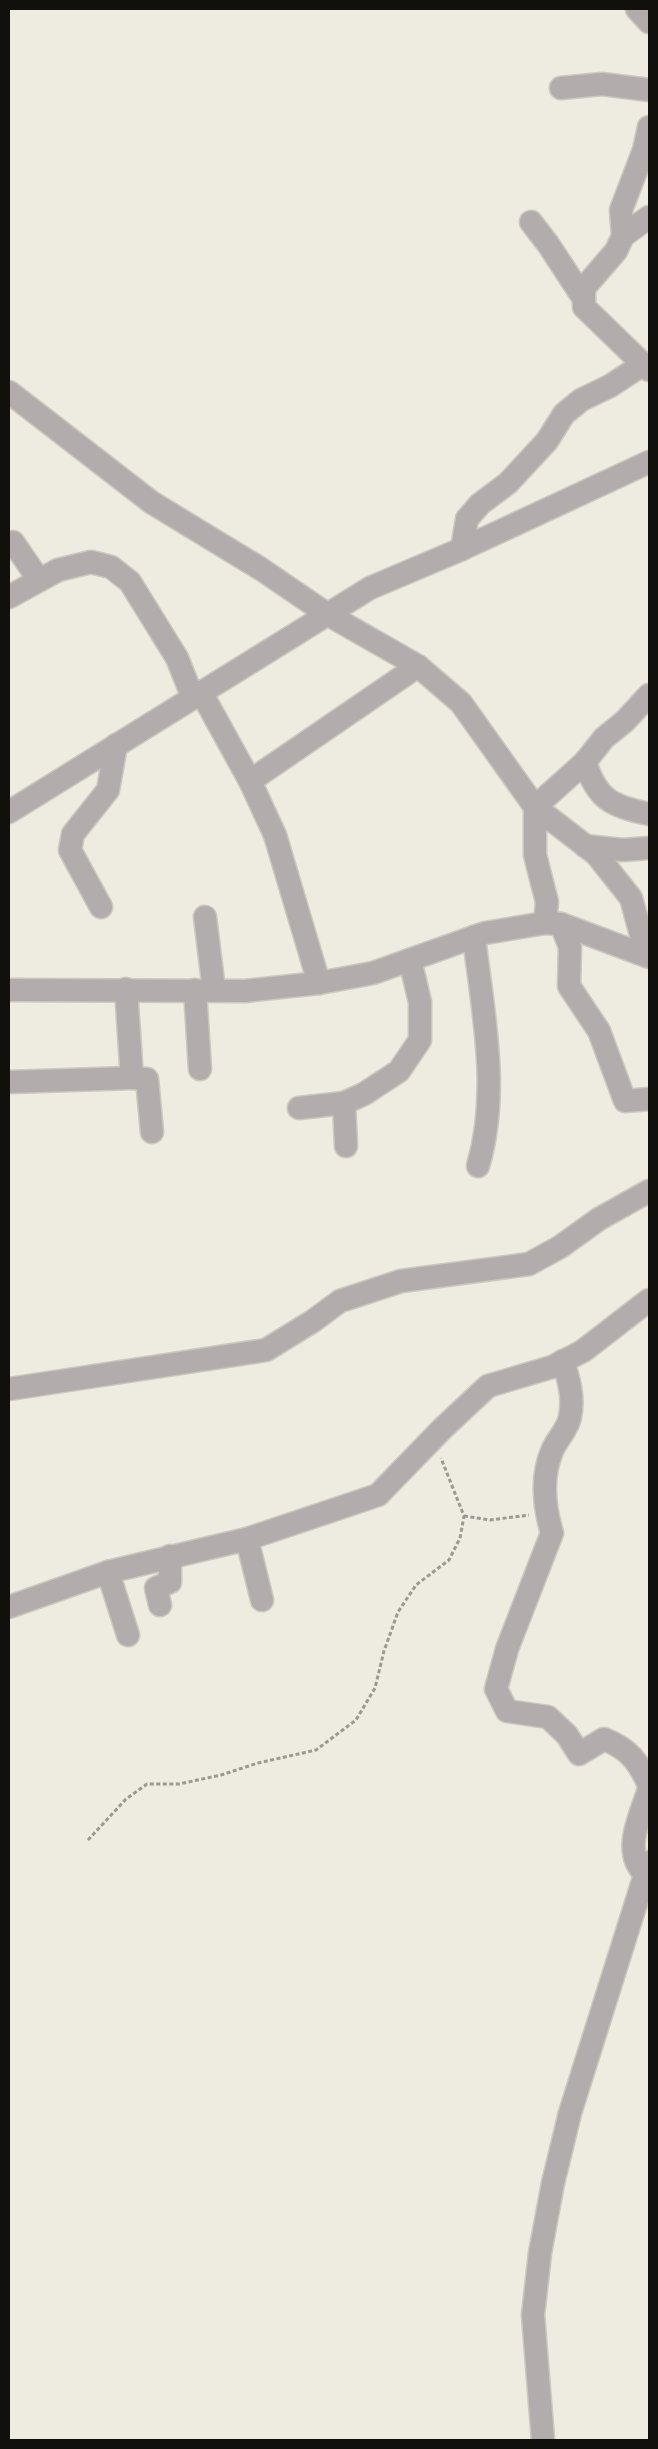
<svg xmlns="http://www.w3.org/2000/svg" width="658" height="2449" font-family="Signika,sans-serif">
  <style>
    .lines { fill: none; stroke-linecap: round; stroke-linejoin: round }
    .minor-casing { stroke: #cbc8be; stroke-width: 25 }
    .path { stroke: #9b9991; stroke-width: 3; stroke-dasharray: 4 2.5; stroke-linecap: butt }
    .minor { stroke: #b2acac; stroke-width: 22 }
  </style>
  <rect width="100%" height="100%" fill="#eeebe0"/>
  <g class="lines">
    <g class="minor-casing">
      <g id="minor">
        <path d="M637 9 649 22"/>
        <path d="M561 88 602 84 649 90"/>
        <path d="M649 127 644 150 621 210 623 236 616 251 584 288V307L649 370"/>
        <path d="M531 222 548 244 584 299"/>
        <path d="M623 236 649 217"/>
        <path d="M9 392 151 502 261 569 327 614 418 666 461 703 535 807 596 854 631 898 643 942 649 952"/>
        <path d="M13 542 39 580"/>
        <path d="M462 549 467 519 480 504 508 483 547 441 564 414 581 400 610 386 642 365"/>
        <path d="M9 597 58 570 91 562 111 567 130 582 177 658 193 698"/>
        <path d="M201 692 250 781 275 835 319 983"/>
        <path d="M585 762C597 800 612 806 649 814"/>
        <path d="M250 781 418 666"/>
        <path d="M9 812 370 588 462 549 649 462"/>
        <path d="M585 846 623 850 649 848"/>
        <path d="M101 907 70 850 73 834 108 790 116 745"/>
        <path d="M205 917 214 990"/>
        <path d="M545 923 547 902 535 855V807L585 762 604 738 625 721 649 695"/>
        <path d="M561 924 570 947 569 986 599 1031 625 1101 649 1099"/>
        <path d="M474 937C483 1013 500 1091 478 1166"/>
        <path d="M126 989 132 1078 147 1079 152 1132"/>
        <path d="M9 990 245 991 319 983 373 973 485 933 545 923 561 924 649 957"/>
        <path d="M195 990 200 1069"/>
        <path d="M9 1082 132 1078"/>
        <path d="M299 1108 344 1103"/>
        <path d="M346 1146 344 1103 364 1094 399 1071 420 1040V1002L410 960"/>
        <path d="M563 1361C569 1380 574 1397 570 1417 568 1429 557 1439 552 1451 541 1477 544 1506 552 1533L507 1649 496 1689 507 1711 548 1717 567 1735 579 1754 604 1739C629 1749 638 1761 649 1785"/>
        <path d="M9 1389 266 1350 313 1321 340 1301 401 1281 529 1264 560 1247 599 1219 649 1191"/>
        <path d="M247 1539 262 1600"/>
        <path d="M108 1572 128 1635"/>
        <path d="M160 1605 156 1588 170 1582V1556"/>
        <path d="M9 1607 108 1572 247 1539 378 1495 442 1429 488 1386 552 1367 583 1351 649 1300"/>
        <path d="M645 1874C621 1851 641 1815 649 1789"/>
        <path d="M543 2440 533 2315 540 2253 553 2183 570 2113 649 1862"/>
      </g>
    </g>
    <g class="path">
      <path d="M464 1516 490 1520 529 1515"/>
      <path d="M88 1840 126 1799 147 1784H179L221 1775 258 1763 316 1750 356 1720 375 1688 384 1651 398 1612 416 1585 449 1560 460 1538 464 1516 441 1458"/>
    </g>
    <use href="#minor" class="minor"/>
  </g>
  <rect width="658" height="2449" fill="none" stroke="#11100c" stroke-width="20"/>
</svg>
